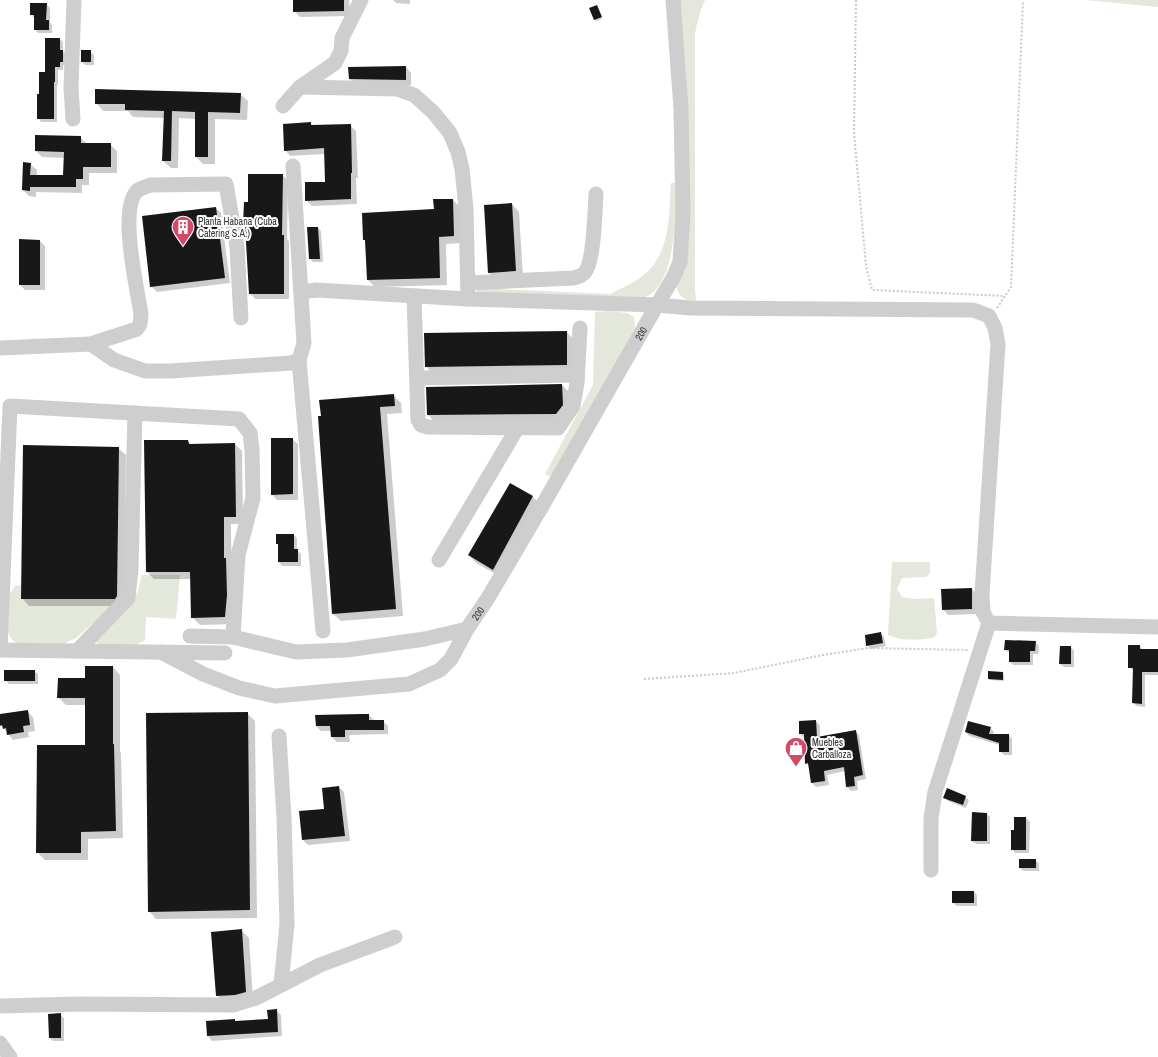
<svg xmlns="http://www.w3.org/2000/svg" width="1158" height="1057" font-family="'Archivo Narrow',sans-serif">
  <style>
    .green { fill: #e3e7dc }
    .shadow { fill: #0003 }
    .building { fill: #181818 }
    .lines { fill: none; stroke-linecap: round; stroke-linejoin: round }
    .path { stroke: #c8c8c8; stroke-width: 2; stroke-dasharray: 2 2; stroke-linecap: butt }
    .minor { stroke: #cecece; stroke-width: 15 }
    .labels { text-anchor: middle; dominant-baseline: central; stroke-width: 4; stroke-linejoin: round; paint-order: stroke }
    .poi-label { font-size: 10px; fill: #313131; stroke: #fff; text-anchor: start }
    .street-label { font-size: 10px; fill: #313131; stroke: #fff }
  </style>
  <rect width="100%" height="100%" fill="#fff"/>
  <g class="green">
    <path d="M678 0H705L701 9 695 33V288L696 301C685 301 677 296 676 284Z"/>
    <path d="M1086 0H1158V7Z"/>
    <path d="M671 183H678C675 212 676 266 657 288 654 293 647 296 642 299L480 294 477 291V288L610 294C624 287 641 280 651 268 671 244 669 212 671 183Z"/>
    <path d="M609 311 627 313 634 317 635 327 628 342 551 477 545 474 593 385 595 312Z"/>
    <path d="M892 562H930V573L926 577 902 578 897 589 902 597 916 599 934 598 937 632 935 637C920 641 902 641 888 635Z"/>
    <path d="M142 575H180L176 619 146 617 145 640 136 645 100 644 95 642 129 606 138 591Z"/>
    <path d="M21 585V599H117L114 605 76 638 63 644 16 643 11 638 8 632 9 595 15 586Z"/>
  </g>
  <g class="shadow">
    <path d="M294 0H349L350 16 300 17 294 11Z"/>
    <path d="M393 0H410V4L396 3Z"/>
    <path d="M46 4 50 8V22L52 25V33H38L35 29 34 18 31 14Z"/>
    <path d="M597 6 602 19 596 21 595 20Z"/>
    <path d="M60 39 63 42V51L66 54V65H63V70H58V85H57V122H41L38 118 40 95 46 73Z"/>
    <path d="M90 51 94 55V65H85L82 61Z"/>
    <path d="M406 67 411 73V85L355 84 350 79Z"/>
    <path d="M240 94 248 101 247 120 215 119V164H203L196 157V119L179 118 178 168H171L163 161 164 118 133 117 128 111H103L96 103Z"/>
    <path d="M310 123 314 126 350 125 356 131 358 178H356L357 204 312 206 306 200 326 183 325 154 290 156 285 150Z"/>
    <path d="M36 136 80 137 87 144H110L117 151V173H89V185H82V193L36 192V197L29 196 23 190 30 164 37 170V176H64L65 158 42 157 36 151Z"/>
    <path d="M282 175 288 180 287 239 289 241V299H255L250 293 246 226 244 225Z"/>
    <path d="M453 200 460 207 461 243 446 244 447 285 375 287 368 280 366 241 364 239 435 210Z"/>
    <path d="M512 204 519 212 523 278 497 280 489 273Z"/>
    <path d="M216 208 221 213 230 283 157 292 151 286Z"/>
    <path d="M318 228 321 231 323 262H313L310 259Z"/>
    <path d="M40 241 45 246V290H25L20 285Z"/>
    <path d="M567 332 574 340V372L434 374 426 367Z"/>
    <path d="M562 385 570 393 564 421 435 422 428 415 427 388Z"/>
    <path d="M394 396 401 403 402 413 387 414 403 616 341 621 333 614 319 417Z"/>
    <path d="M292 439 298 444V500H277L272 494Z"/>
    <path d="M188 441 192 445 235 444 242 451 243 524H231L232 624 200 625 192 617 191 579H154L147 572Z"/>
    <path d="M118 448 126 455 124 604 122 606H29L22 598Z"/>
    <path d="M510 484 533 497 540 504 501 577 476 563 469 555Z"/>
    <path d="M294 535 297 538V550L301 554V566H282L279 562V545L277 543Z"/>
    <path d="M972 589 977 595 978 614 948 615 943 609Z"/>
    <path d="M880 633 884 637 886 646 871 649 867 645Z"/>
    <path d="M1035 642 1039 646 1038 654H1033V665H1013L1010 661V653L1005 650Z"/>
    <path d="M1140 646 1143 650H1158V675H1145V707L1137 706 1133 703 1134 671 1129 667Z"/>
    <path d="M1071 647 1074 651V667H1064L1060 664Z"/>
    <path d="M86 667H113L120 675V751L121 753 123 838 88 839V860H45L38 853 86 746V705H66L58 697 86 679Z"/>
    <path d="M34 671 38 674V684H9L5 680Z"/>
    <path d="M1003 673 1004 675V681L990 680 989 679Z"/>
    <path d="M27 711 33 717 35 731 28 732 29 737 13 740 1 725 0 715Z"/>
    <path d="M247 713 255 721 257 918 156 919 149 911Z"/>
    <path d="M369 715 374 720 383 721 388 726V734L349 735 350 742H337L332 737 331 731H321L316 726V716Z"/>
    <path d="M816 721 820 726V737L855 731 859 735 866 779 857 781 858 790 851 791 847 787 845 771 827 775 829 785 816 787 812 783 810 767 806 763 804 738 800 734V722Z"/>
    <path d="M990 728 994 732 993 735H1009L1012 739V755H1004L1000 751V745L969 736 966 732Z"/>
    <path d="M339 787 344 792 350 841 308 845 303 840 300 812 326 809Z"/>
    <path d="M965 797 969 800 966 808 948 801 944 798Z"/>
    <path d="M987 814 990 817V844H976L972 841Z"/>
    <path d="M1015 818H1026L1030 822 1029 853H1015L1012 849 1015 831Z"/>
    <path d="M1035 860 1039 863V871H1023L1020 868Z"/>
    <path d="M974 892 977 895V906H957L953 903Z"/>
    <path d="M241 930 249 938 253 999 224 1003 217 995Z"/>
    <path d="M276 1010 281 1015 282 1036 212 1041 208 1036 234 1020 237 1022 269 1020Z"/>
    <path d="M60 1014 64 1018V1041H53L50 1038Z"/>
  </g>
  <g class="building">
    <path d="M293 0H344V11L293 12Z"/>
    <path d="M30 3H47L46 20H49V30H34V15H30Z"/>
    <path d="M597 5 602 17 594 20 589 8Z"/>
    <path d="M45 38H60V50H63V62H60V67H55V82H54V119H37V94H39V72H45Z"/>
    <rect x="81" y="50" width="10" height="12"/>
    <path d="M406 66V80L349 79 348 67Z"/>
    <path d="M95 89 241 93 240 113 208 112V157H195V112L172 111 171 161H162L164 111 125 110V104H95Z"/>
    <path d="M311 122V125L351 124 352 173H351V199L305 201V182H325L324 148 284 151 283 124Z"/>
    <path d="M35 135 81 136V143H111V167H83V179H76V187H30V191L22 190 23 162 31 163 30 175H63L64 152 35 151Z"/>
    <path d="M248 174H283L282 235H284V294H249L245 225H243L244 202H248Z"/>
    <path d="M433 199H453L454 236 439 237 440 278 367 280 365 240H363L362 213 434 209Z"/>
    <path d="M512 203 516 271 488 273 484 205Z"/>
    <path d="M216 207 225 278 150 287 142 216Z"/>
    <path d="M307 227H318L320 259H309Z"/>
    <path d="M19 239 40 240V285H19Z"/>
    <path d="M567 331V365L425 367 424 333Z"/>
    <path d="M562 384 563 405 556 414 427 415 426 387Z"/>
    <path d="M394 394 395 406 380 407 396 609 332 614 318 416H321L319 400Z"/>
    <path d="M271 438H293V494L271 495Z"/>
    <path d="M144 440H188L189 444 235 443 236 517H224V558H226L227 595 225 617 191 618 190 572H146Z"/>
    <path d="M23 445 119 447 117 596 115 599H21Z"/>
    <path d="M510 483 533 496 493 570 468 555Z"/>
    <path d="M276 534H294V549H298V562H278V544H276Z"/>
    <path d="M972 588V609L942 610 941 589Z"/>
    <path d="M881 632 883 643 866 646 865 635Z"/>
    <path d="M1005 640 1036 641 1035 651H1030V662H1009V650H1004Z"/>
    <path d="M1128 645H1140V649H1158V672H1142V704L1132 703 1133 668H1128Z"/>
    <path d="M1060 646H1071V664H1059Z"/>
    <path d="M85 666H113V744H114L116 831 81 832V853H36L37 745H85V698H57L58 678H85Z"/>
    <rect x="4" y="670" width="31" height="11"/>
    <path d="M988 671 1003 672V680L988 679Z"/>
    <path d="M28 710 30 725 23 726 24 732 7 735 6 728 3 729 2 725 0 726V714Z"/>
    <path d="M248 712 250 910 148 912 146 713Z"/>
    <path d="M361 714H369V720H384V730H345V737H331L330 726H316L315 715Z"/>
    <path d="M816 720 817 737 856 730 863 775 854 777 855 786 846 787 844 767 824 771 825 781 811 783 808 763 805 764 804 734H799V721Z"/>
    <path d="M968 721 991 727 989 734H1009V752H999V743L965 732Z"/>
    <path d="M339 786 345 836 302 840 299 811 324 809 322 788Z"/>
    <path d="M947 788 966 796 963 805 943 798Z"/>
    <path d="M972 812 987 813V841H971Z"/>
    <path d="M1014 817H1026V850H1011V830H1014Z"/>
    <rect x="1019" y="859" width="17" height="9"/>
    <rect x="952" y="891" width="22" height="12"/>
    <path d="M242 929 246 992 235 995 216 996 211 932Z"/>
    <path d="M277 1009 278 1032 207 1036 206 1021 235 1019V1021L268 1019 267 1010Z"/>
    <path d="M61 1013V1038H49L48 1014Z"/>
  </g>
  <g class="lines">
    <g class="path">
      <path d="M856 0 854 132 866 266 872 290 1005 296"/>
      <path d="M997 308 1011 287 1023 1"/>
      <path d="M644 679 734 673 823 655 868 648 968 650"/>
    </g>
    <g class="minor">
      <path d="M300 87 397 89 414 95 433 112 450 133 458 152 462 169 466 208 468 299"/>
      <path d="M283 106 300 87 335 63 341 51 342 38 361 0"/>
      <path d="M73 119 71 88 74 0"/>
      <path d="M293 166 304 343 299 360 323 631"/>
      <path d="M468 283 574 278C578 277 582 276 585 272 594 262 595 210 596 194"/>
      <path d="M301 292 316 290 468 299 657 305 691 308 973 310 989 316 995 328 998 344 982 594 983 612 989 623 935 792 931 818V870"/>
      <path d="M414 296 418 420 421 425 428 427 558 428 573 406 577 383 580 328"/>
      <path d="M91 344 137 329 140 324 141 314C137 288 118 207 138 190 141 188 146 187 150 185L226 184 237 247 241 318"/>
      <path d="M0 348 91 344 114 360 145 371H171L291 363 299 360"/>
      <path d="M417 378 577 375"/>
      <path d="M439 560 518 427"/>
      <path d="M989 623 1158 627"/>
      <path d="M190 636 233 637 296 652 347 650 425 639 467 629"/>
      <path d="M0 650 10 406 239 419 250 433 252 450 253 498 238 555 233 637"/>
      <path d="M0 650 225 653"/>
      <path d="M77 651 128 598 131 569 135 413"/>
      <path id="s1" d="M161 652 203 674 239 688 275 696 409 684 440 670 451 659 467 629 488 598 545 501 657 305 673 278 680 262 683 214 681 109 673 0"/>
      <path d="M279 736 284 818 287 924 281 985"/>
      <path d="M0 1006 79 1004 233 1005 256 998 320 965 395 937"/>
      <path d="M0 1043 10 1057"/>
    </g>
  </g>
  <defs>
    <g id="building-pin" transform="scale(1.15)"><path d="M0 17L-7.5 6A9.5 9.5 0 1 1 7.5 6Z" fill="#d24a68" stroke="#fff"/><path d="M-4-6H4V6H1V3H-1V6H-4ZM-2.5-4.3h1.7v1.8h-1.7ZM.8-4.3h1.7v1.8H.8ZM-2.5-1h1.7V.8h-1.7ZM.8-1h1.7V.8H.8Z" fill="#fff"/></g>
    <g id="shop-pin" transform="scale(1.15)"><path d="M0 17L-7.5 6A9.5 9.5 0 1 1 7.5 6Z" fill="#d24a68" stroke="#fff"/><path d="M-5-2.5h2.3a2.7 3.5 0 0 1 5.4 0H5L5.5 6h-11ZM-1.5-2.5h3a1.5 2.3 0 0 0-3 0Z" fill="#fff"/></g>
  </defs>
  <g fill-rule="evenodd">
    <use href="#building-pin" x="183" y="227"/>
    <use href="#shop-pin" x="796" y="748"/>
  </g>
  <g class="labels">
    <g class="poi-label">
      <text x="198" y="221">Planta Habana (Cuba<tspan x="198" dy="12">Catering S.A.)</tspan></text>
      <text x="812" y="742">Muebles<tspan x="812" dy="12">Carballoza</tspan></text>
    </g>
    <g class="street-label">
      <text stroke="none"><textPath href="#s1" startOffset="684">200</textPath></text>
      <text stroke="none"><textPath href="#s1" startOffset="360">200</textPath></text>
    </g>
  </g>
</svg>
